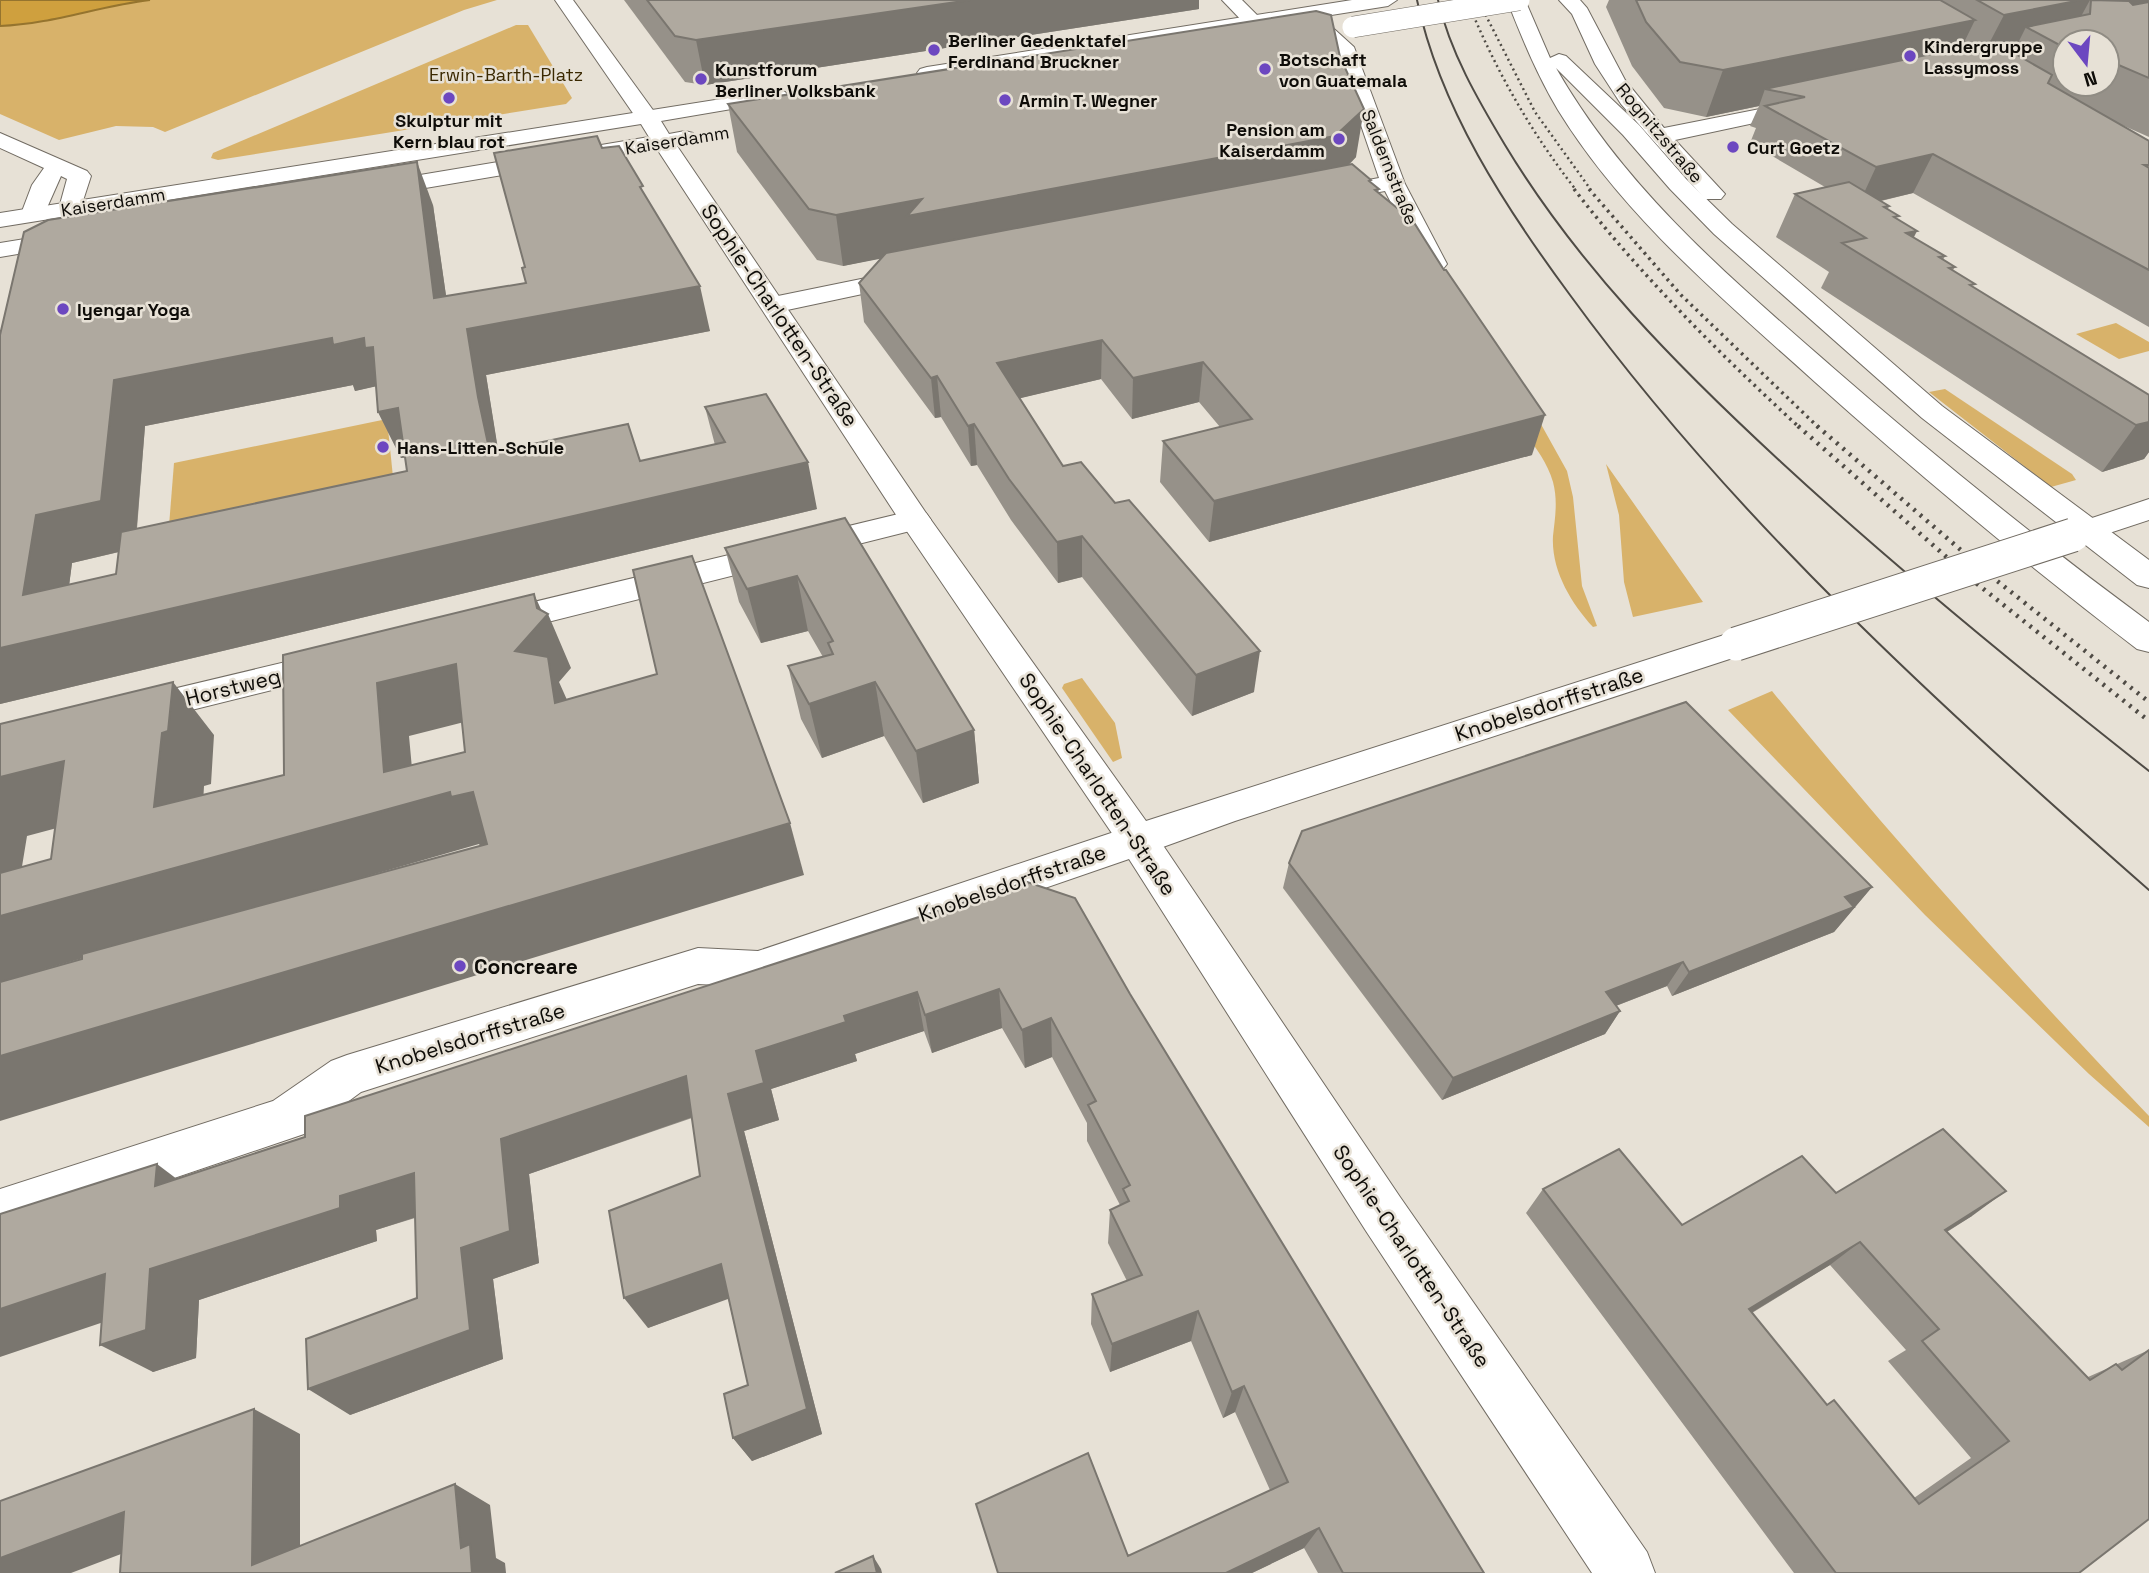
<svg xmlns="http://www.w3.org/2000/svg" width="2149" height="1573" font-family="'Space Grotesk',sans-serif">
  <style>
    .green { fill: #d8b26a }
    .water { fill: #cfa03e; stroke: #95742e; stroke-width: 2 }
    .lines { fill: none; stroke-linecap: round; stroke-linejoin: round }
    .minor-casing { stroke: #726c63; stroke-width: 2 }
    .major-casing { stroke: #726c63; stroke-width: 2 }
    .highway-casing { stroke: #726c63; stroke-width: 2 }
    .minor { fill: #fff; fill-rule: evenodd }
    .major { fill: #fff; fill-rule: evenodd }
    .highway { fill: #fff; fill-rule: evenodd }
    .tram { stroke: #4f4b45; stroke-width: 2 }
    .rail-far2 { stroke: #4f4b45; stroke-width: 2.5; stroke-dasharray: 2 3.5; stroke-linecap: butt }
    .rail-far1 { stroke: #4f4b45; stroke-width: 3.5; stroke-dasharray: 2.5 4.5; stroke-linecap: butt }
    .rail { stroke: #4f4b45; stroke-width: 4.5; stroke-dasharray: 2.5 6; stroke-linecap: butt }
    .major-bridge-far1-casing { stroke: #726c63; stroke-width: 22; stroke-linecap: butt }
    .major-bridge-casing { stroke: #726c63; stroke-width: 35; stroke-linecap: butt }
    .major-bridge-far1 { stroke: #fff; stroke-width: 21 }
    .major-bridge { stroke: #fff; stroke-width: 33 }
    .wall { fill: #969189; fill-rule: evenodd }
    .shaded-wall { fill: #7a766f }
    .building { fill: #afa99f; stroke: #7a766f; stroke-width: 2; fill-rule: evenodd }
    .poi-dot { fill: #6c47c0; stroke: #e7e1d6; stroke-width: 2.5 }
    .labels { text-anchor: middle; dominant-baseline: central; stroke-width: 5; stroke-linejoin: round; paint-order: stroke }
    .far-poi-label { font-size: 18px; font-weight: bold; fill: #0e0c08; stroke: #e7e1d6; text-anchor: start }
    .far-park-label { font-size: 18px; fill: #3a2800; stroke: #e7e1d6 }
    .far-street-label { font-size: 18px; fill: #0e0c08; stroke: #e7e1d6 }
    .street-label { font-size: 21px; fill: #0e0c08; stroke: #e7e1d6 }
    .poi-label { font-size: 21px; font-weight: bold; fill: #0e0c08; stroke: #e7e1d6; text-anchor: start }
  </style>
  <rect width="100%" height="100%" fill="#e7e1d6"/>
  <g class="green">
    <path d="M0 0H497L464 10 165 132 153 127 116 126 59 140 0 114Z"/>
    <path d="M516 25H528L572 98 566 104 218 160 211 158 213 153Z"/>
    <path d="M2116 323 2149 342V351L2119 359 2076 334Z"/>
    <path d="M1945 389 2072 474 2076 480 2051 487 1929 392Z"/>
    <path d="M1537 417 1567 471 1573 497 1582 586 1597 626 1593 627C1571 603 1551 570 1553 536 1555 518 1558 501 1553 482 1546 458 1529 439 1514 419Z"/>
    <path d="M387 419 393 477 169 526 174 463Z"/>
    <path d="M1606 464 1703 602 1633 617 1624 582 1619 515Z"/>
    <path d="M1082 678 1115 723 1122 758 1113 762 1062 688 1064 684Z"/>
    <path d="M1772 691C1892 838 2018 979 2149 1116V1127L2089 1074 1925 915 1728 710Z"/>
  </g>
  <path class="water" d="M0 0H150C99 6 52 24 0 26Z"/>
  <g class="lines">
    <g class="minor-casing">
      <g id="minor">
        <path d="M555 0H573L658 117 655 122H639Z"/>
        <path d="M1222 0H1242L1263 21 1253 27 1246 25Z"/>
        <path d="M1559 0H1580L1587 8 1625 80 1664 128 1805 100 1813 101 1816 106 1813 111 1805 112 1675 140 1725 194 1721 199H1705L1621 104 1595 64 1572 14Z"/>
        <path d="M1326 26 1333 28 1354 47 1405 184 1447 264 1443 269 1434 272 1425 269 1385 191 1322 202 1314 200 1310 195 1314 190 1379 178 1335 49 1316 32Z"/>
        <path d="M0 133 87 171 91 176 79 213 71 215 63 213 59 208 67 179 61 176 42 219 33 221 24 219 21 214 32 185 44 168 0 148Z"/>
        <path d="M910 269 919 272 923 277 919 282 773 313 764 311 760 305 764 299 773 297Z"/>
        <path d="M915 510 926 513 931 520 926 527 492 636 480 632 475 624 480 616 492 612Z"/>
        <path d="M332 651 345 654 350 663 345 672 135 724 122 720 117 711 122 702 135 698Z"/>
        <path d="M1138 824 1152 829 1400 1197 1647 1552 1655 1573H1592L1366 1231 1129 859 758 987 698 984 361 1092 304 1134 0 1237V1189L273 1101 331 1061 347 1055 698 948 758 951Z"/>
      </g>
    </g>
    <g class="major-casing">
      <g id="major">
        <path d="M1352 0H1397L1388 6 927 79 920 77 917 73 920 69 927 67Z"/>
        <path d="M778 90 785 92 789 96 785 100 661 121 669 134 685 131 693 133 696 138 693 143 677 146 926 513 1146 821 1724 635 1736 632 1748 635 1753 644 1748 653 1235 821 1138 856 1124 851 904 527 657 149 372 197 364 195 360 190 364 185 372 183 649 137 641 124 0 227V213Z"/>
        <path d="M74 231 83 233 86 238 83 243 0 257V243Z"/>
        <path d="M2149 499V520L2073 545 2062 542 2057 535 2062 528Z"/>
      </g>
    </g>
    <g class="highway-casing">
      <path id="highway" d="M1507 0H1525L1550 58 1559 54 1566 56 1639 125 1686 179 1732 224 1942 406 2149 560V588L2137 585 1922 418 1714 234 1670 189 1623 135 1556 68C1625 189 1728 276 1831 366 1934 456 2039 541 2149 622V652L2137 649C2026 564 1919 475 1815 382 1723 299 1624 217 1558 110 1537 75 1522 38 1507 0Z"/>
    </g>
    <use href="#minor" class="minor"/>
    <use href="#major" class="major"/>
    <use href="#highway" class="highway"/>
    <g class="tram">
      <path d="M1417 0C1440 108 1505 207 1570 295 1734 520 1941 707 2149 890"/>
      <path d="M1438 0C1450 52 1478 100 1505 145 1578 266 1678 367 1781 462 1899 571 2023 672 2149 771"/>
    </g>
    <g class="rail-far2">
      <path d="M1467 0C1495 69 1530 131 1576 190"/>
      <path d="M1478 0 1535 112 1591 190"/>
      <path d="M1351 19 1470 0"/>
    </g>
    <g class="rail-far1">
      <path d="M1574 189C1641 276 1719 353 1800 428"/>
      <path d="M1589 189 1681 295 1819 428"/>
    </g>
    <g class="rail">
      <path d="M1798 426 1976 583 2149 721"/>
      <path d="M1817 426 1991 576 2149 702"/>
    </g>
    <g class="major-bridge-far1-casing">
      <path id="major-bridge-far1" d="M1353 27 1519 0"/>
    </g>
    <g class="major-bridge-casing">
      <path id="major-bridge" d="M1736 644 2073 535"/>
    </g>
    <use href="#major-bridge-far1" class="major-bridge-far1"/>
    <use href="#major-bridge" class="major-bridge"/>
  </g>
  <g class="wall">
    <path d="M624 0H1199V9L705 85 685 82Z"/>
    <path d="M1609 0H2149V137L2113 121 2149 141V327L1913 193 1881 201 1889 206 1888 209 1914 238 1945 256 1943 260 1955 267 1953 270 1973 287 2149 395V452L2144 459 2102 472 1821 288 1829 272 1776 237 1795 194 1825 187 1750 143 1756 128 1750 126 1759 106 1706 117 1664 108 1632 66 1606 7ZM2065 42H2107V84H2065Z"/>
    <path d="M728 104 1356 157 1349 165 1379 189 1378 193 1532 455 1209 542 1160 482 1163 441 1220 427 1199 402 1132 419 1101 379 1020 398 1063 466 1254 692 1192 716 1082 577 1058 583 1011 520 977 465 971 466 941 417 935 418 864 322 859 283 881 258 843 266 817 260 737 152Z"/>
    <path d="M602 148 645 196 710 331 486 375 498 451 640 461 715 445 705 407 817 509 0 704V335L433 205 446 296 526 283 525 267ZM353 385 355 391 376 386 378 412 401 458H405L407 471 137 529 145 426ZM119 552 116 574 69 585 72 563Z"/>
    <path d="M845 518 974 730 979 783 923 803 884 736 822 758 801 719 788 666 823 657 808 631 761 643 739 602 725 548Z"/>
    <path d="M1289 863 1872 887 1834 932 1672 996 1667 986 1616 1006 1620 1011 1605 1034 1442 1100 1283 888Z"/>
    <path d="M1027 882 1130 994 1484 1573H1318L1304 1548 1252 1573H998L976 1504 1128 1556 1270 1490 1235 1412 1223 1418 1191 1341 1110 1372 1091 1324 1092 1294 1127 1281 1108 1243 1110 1210 1120 1205 1087 1141V1123L1052 1057 1025 1068 1002 1028 932 1053 924 1031 855 1054 857 1061 771 1089 779 1120 744 1131 822 1434 752 1461 733 1438 748 1385 728 1298 648 1328 700 1176 692 1118 529 1174 539 1263 493 1279 503 1359 350 1415 417 1298 415 1218 376 1230 377 1241 199 1300 196 1358 153 1372 102 1323 177 1179 305 1137Z"/>
    <path d="M1543 1189 1682 1225 1836 1193 1972 1216 1947 1232 2088 1377 2149 1350 2079 1573H1794L1526 1213ZM1830 1265 1906 1350 1888 1361 1971 1458 1914 1498 1827 1404 1752 1313Z"/>
  </g>
  <g class="shaded-wall">
    <path d="M970 0H1199V9L705 85 696 40Z"/>
    <path d="M2081 0H2090L2067 42 2026 27 2013 53 1981 59 2004 15Z"/>
    <path d="M2116 0H2149V5L2137 26Z"/>
    <path d="M1975 20 1953 65 1765 89 1759 106 1706 117 1723 70Z"/>
    <path d="M1364 109 1356 157 1328 185 910 253 843 266 836 215Z"/>
    <path d="M1933 154 1913 193 1858 206 1876 167Z"/>
    <path d="M417 162 433 205 453 344 434 298Z"/>
    <path d="M1917 231 1895 275 1906 233Z"/>
    <path d="M700 286 710 331 486 375 497 443 510 500 490 453 478 397 467 329Z"/>
    <path d="M332 338H364L373 347 382 385 355 391 353 385 145 426 135 548 72 563 63 633 808 462 817 509 0 704V648L36 515 114 380Z"/>
    <path d="M1102 340 1101 379 1000 403 997 363Z"/>
    <path d="M1203 362 1199 402 1132 419 1133 378Z"/>
    <path d="M937 376 941 417 935 418 931 378Z"/>
    <path d="M398 408 420 454 401 458 378 412Z"/>
    <path d="M1545 415 1532 455 1209 542 1214 501Z"/>
    <path d="M2149 422V452L2144 459 2102 472 2136 425Z"/>
    <path d="M974 424 977 465 971 466 968 426Z"/>
    <path d="M1082 536V577L1058 583 1057 542Z"/>
    <path d="M797 576 808 631 761 643 747 589Z"/>
    <path d="M534 594 545 618 548 614 571 668 559 682 572 711 579 756 515 651 537 608Z"/>
    <path d="M1260 651 1254 692 1192 716 1196 675Z"/>
    <path d="M456 664 484 717 409 736 415 801 450 792H473L502 844 482 849 479 844 0 982V777L64 761 113 813 27 836 16 903 384 772 377 683Z"/>
    <path d="M173 682 214 735 211 784 204 786 200 859 154 807 162 733Z"/>
    <path d="M875 682 884 736 822 758 809 704Z"/>
    <path d="M974 730 979 783 923 803 916 751Z"/>
    <path d="M790 823 804 875 0 1121V1056Z"/>
    <path d="M1872 887 1834 932 1672 996 1689 972 1845 897Z"/>
    <path d="M1683 962 1667 986 1592 1015 1606 992Z"/>
    <path d="M999 989 1002 1028 932 1053 925 1015Z"/>
    <path d="M917 992 924 1031 855 1054 857 1061 771 1089 779 1120 744 1131 822 1434 752 1461 733 1438 807 1409 728 1094 756 1051 844 1016Z"/>
    <path d="M1620 1011 1605 1034 1442 1100 1453 1078Z"/>
    <path d="M1051 1018 1052 1057 1025 1068 1022 1030Z"/>
    <path d="M686 1076 704 1113 529 1174 539 1263 493 1279 503 1359 350 1415 308 1389 470 1330 461 1248 501 1139Z"/>
    <path d="M157 1164 202 1198 155 1186Z"/>
    <path d="M414 1173 447 1207 376 1230 377 1241 199 1300 196 1358 153 1372 100 1345 148 1307 0 1357V1309L105 1274 150 1269 340 1196Z"/>
    <path d="M2006 1191 1972 1216 1912 1253 1945 1230Z"/>
    <path d="M1860 1242 1830 1265 1723 1330 1749 1309Z"/>
    <path d="M721 1264 739 1295 648 1328 624 1298Z"/>
    <path d="M1198 1311 1191 1341 1110 1372 1112 1344Z"/>
    <path d="M1244 1386 1235 1412 1223 1418 1232 1392Z"/>
    <path d="M254 1409 300 1434V1573L252 1565Z"/>
    <path d="M455 1484 490 1505 496 1558 505 1563 506 1573H472L461 1548Z"/>
    <path d="M124 1512 179 1532 71 1573H0V1558Z"/>
    <path d="M1319 1528 1304 1548 1252 1573H1226Z"/>
    <path d="M873 1556 881 1569 882 1573H877Z"/>
  </g>
  <g class="building">
    <path d="M647 0H970L696 40 675 36Z"/>
    <path d="M1636 0H1940L1975 20 1723 70 1680 62 1646 22Z"/>
    <path d="M1977 0H2081L2004 15Z"/>
    <path d="M2091 0 2129 1 2133 5 2149 2V78L2107 60V42H2065V48L2026 27 2090 14Z"/>
    <path d="M1316 11 1331 15 1340 57 1364 109 1335 136 907 216 922 199 836 215 809 209 728 104Z"/>
    <path d="M1993 41 2052 75 2048 83 2149 141V165H2144L2149 168V270L1933 154 1876 167 1765 106 1805 97 1765 89Z"/>
    <path d="M597 136 602 148 619 146 643 186 640 187 700 286 467 329 478 397 490 453 628 424 640 461 725 442 705 407 766 394 808 462 0 648V335L24 232 48 220 417 162 434 298 526 283 522 268 525 267 494 153ZM332 338 333 345 364 338 365 348 373 347 378 412 398 408 407 471 121 532 116 574 23 595 36 515 101 501 114 380Z"/>
    <path d="M1352 164 1371 180 1369 181 1379 189 1375 190 1413 221 1444 270H1446L1545 415 1214 501 1163 441 1252 419 1203 362 1133 378 1102 340 997 363 1063 466 1081 462 1115 503 1129 500 1260 651 1196 675 1082 536 1057 542 1009 479 974 424 968 426 937 376 931 378 859 283 886 253Z"/>
    <path d="M1849 182 1889 206 1884 207 1899 216 1894 217 1917 231 1906 233 1945 256 1939 257 1955 267 1949 268 1975 284 1970 285 2149 395V422L2136 425 1842 243 1866 238 1795 194Z"/>
    <path d="M845 518 974 730 916 751 875 682 809 704 788 666 833 654 828 643 833 641 797 576 747 589 725 548Z"/>
    <path d="M692 556 790 823 0 1056V982L82 959V954L487 844 473 792 451 797 450 792 0 916V873L51 859 64 761 0 777V724L173 682 168 731 162 733 154 807 284 775 283 655 534 594 537 608 548 614 515 651 548 657 555 703 657 674 633 570ZM456 664 465 752 384 772 377 683Z"/>
    <path d="M1686 702 1872 887 1845 897 1854 907 1689 972 1683 962 1606 992 1620 1011 1453 1078 1289 863 1302 831Z"/>
    <path d="M1027 882 1075 898 1130 994 1484 1573H1343L1319 1528 1226 1573H998L976 1504 1088 1453 1128 1556 1288 1482 1244 1386 1232 1392 1198 1311 1112 1344 1092 1294 1142 1275 1110 1210 1129 1201 1123 1189 1130 1185 1088 1105 1096 1101 1051 1018 1022 1030 999 989 925 1015 917 992 844 1016 846 1022 756 1051 764 1083 728 1094 807 1409 733 1438 724 1394 748 1385 721 1264 624 1298 609 1211 700 1176 686 1076 501 1139 510 1231 461 1248 470 1330 308 1389 306 1339 417 1298 414 1173 340 1196V1208L150 1269 146 1330 100 1345 105 1274 0 1309V1214L157 1164 155 1186 305 1137V1116Z"/>
    <path d="M1943 1129 2006 1191 1945 1230 2090 1380 2116 1364 2122 1370 2149 1350V1519L2079 1573H1836L1543 1189 1619 1149 1682 1225 1802 1156 1836 1193ZM1860 1242 1939 1329 1922 1341 2009 1441 1919 1504 1834 1400 1827 1405 1749 1309Z"/>
    <path d="M254 1409 252 1565 455 1484 461 1548 470 1544 472 1573H120L124 1512 0 1558V1501Z"/>
    <path d="M873 1556 877 1573H835Z"/>
  </g>
  <g class="poi-dot">
    <circle cx="934" cy="50" r="7"/>
    <circle cx="1910" cy="56" r="7"/>
    <circle cx="1265" cy="69" r="7"/>
    <circle cx="701" cy="79" r="7"/>
    <circle cx="449" cy="98" r="7"/>
    <circle cx="1005" cy="100" r="7"/>
    <circle cx="1339" cy="139" r="7"/>
    <circle cx="1733" cy="147" r="7"/>
    <circle cx="63" cy="309" r="7"/>
    <circle cx="383" cy="447" r="7"/>
    <circle cx="460" cy="966" r="7"/>
  </g>
  <g class="labels">
    <g class="far-poi-label">
      <text x="948" y="40">Berliner Gedenktafel<tspan x="948" dy="21">Ferdinand Bruckner</tspan></text>
      <text x="1924" y="46">Kindergruppe<tspan x="1924" dy="21">Lassymoss</tspan></text>
      <text x="1279" y="59">Botschaft<tspan x="1279" dy="21">von Guatemala</tspan></text>
      <text x="715" y="69">Kunstforum<tspan x="715" dy="21">Berliner Volksbank</tspan></text>
      <text x="1019" y="100">Armin T. Wegner</text>
      <text x="449" y="120" text-anchor="middle">Skulptur mit<tspan x="449" dy="21">Kern blau rot</tspan></text>
      <text x="1325" y="129" text-anchor="end">Pension am<tspan x="1325" dy="21">Kaiserdamm</tspan></text>
      <text x="1747" y="147">Curt Goetz</text>
      <text x="77" y="309">Iyengar Yoga</text>
      <text x="397" y="447">Hans-Litten-Schule</text>
    </g>
    <g class="far-park-label">
      <text x="506" y="74">Erwin-Barth-Platz</text>
    </g>
    <g class="far-street-label">
      <text transform="translate(1660 133) rotate(50)">Rognitzstraße</text>
      <text transform="translate(677 140) rotate(-9)">Kaiserdamm</text>
      <text transform="translate(1390 167) rotate(68)">Saldernstraße</text>
      <text transform="translate(113 202) rotate(-9)">Kaiserdamm</text>
    </g>
    <g class="street-label">
      <text transform="translate(780 315) rotate(56)">Sophie-Charlotten-Straße</text>
      <text transform="translate(233 687) rotate(-14)">Horstweg</text>
      <text transform="translate(1549 704) rotate(-18)">Knobelsdorffstraße</text>
      <text transform="translate(1098 784) rotate(56)">Sophie-Charlotten-Straße</text>
      <text transform="translate(1012 883) rotate(-19)">Knobelsdorffstraße</text>
      <text transform="translate(470 1038) rotate(-17)">Knobelsdorffstraße</text>
      <text transform="translate(1412 1256) rotate(56)">Sophie-Charlotten-Straße</text>
    </g>
    <g class="poi-label">
      <text x="474" y="966">Concreare</text>
    </g>
  </g>
  <g transform="translate(2086 63) rotate(164)"><circle r="33" fill="#e7e1d6" stroke="#908c84" stroke-width="2"/>
  <path d="M0-5L12 26L0 18L-12 26Z" fill="#6c47c0"/>
  <text y="-10" font-size="19" font-weight="bold" text-anchor="middle" fill="#0e0c08">N</text>
  </g>
</svg>
